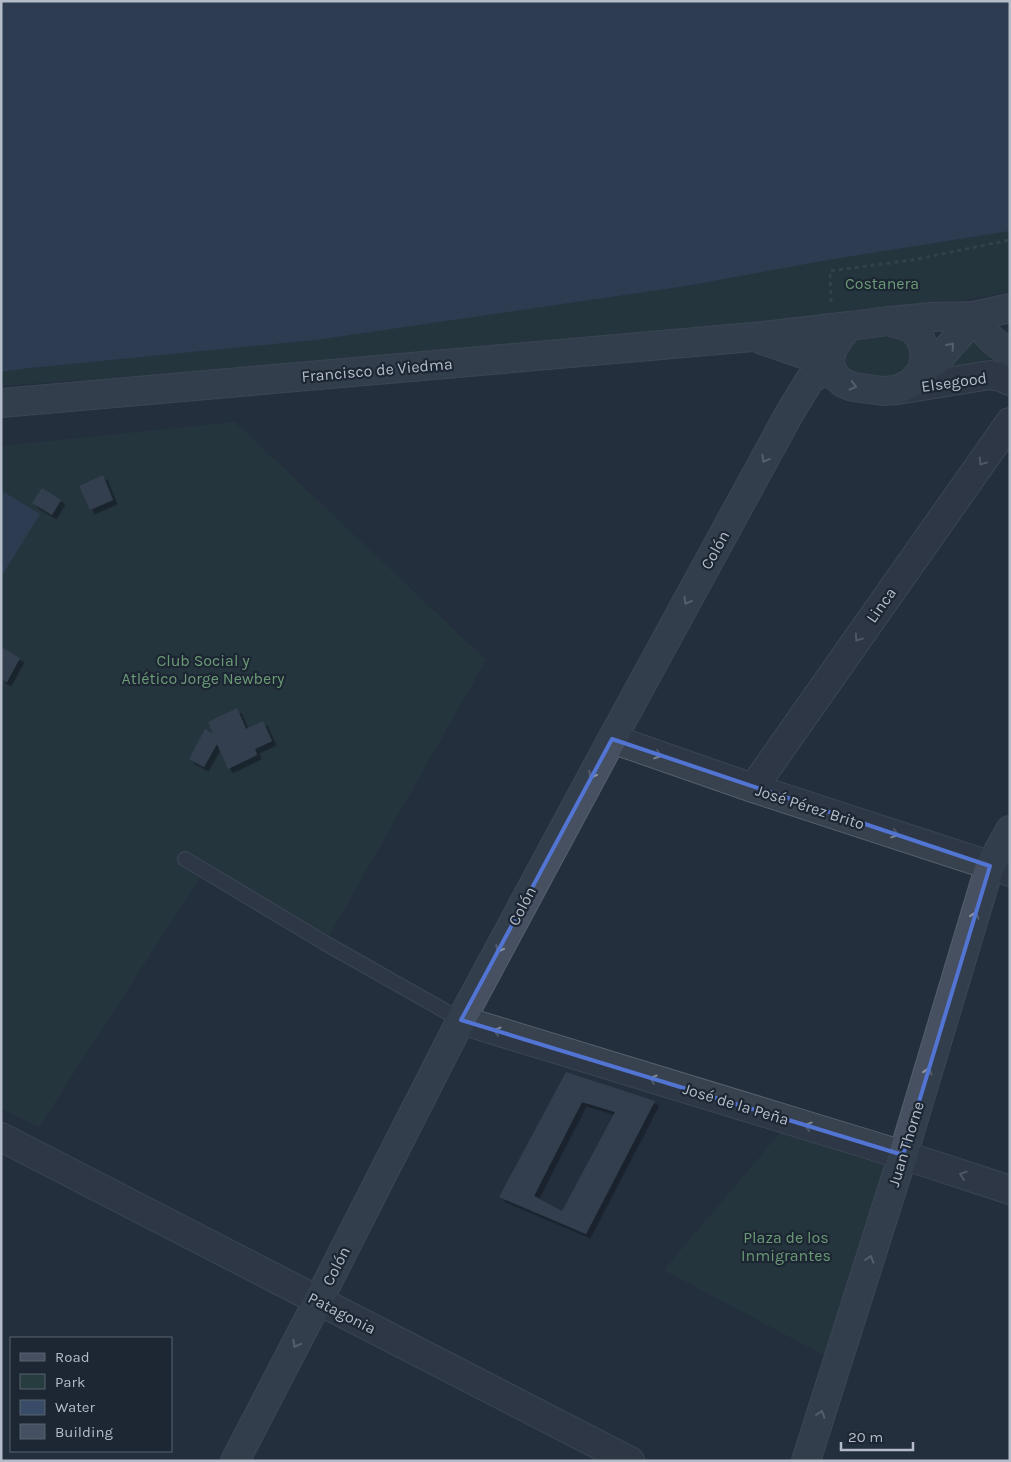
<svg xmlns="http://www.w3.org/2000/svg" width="1011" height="1462" font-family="Karla,sans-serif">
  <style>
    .green { fill: #263c3f }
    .water { fill: #394c67 }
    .building { fill: #455162; fill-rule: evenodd; filter: url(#shadow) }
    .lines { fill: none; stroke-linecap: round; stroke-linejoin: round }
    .lane-casing { stroke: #565f6c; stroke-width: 16 }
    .street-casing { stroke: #565f6c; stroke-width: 30 }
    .secondary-casing { stroke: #565f6c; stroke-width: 30 }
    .path { stroke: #44595c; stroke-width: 3; stroke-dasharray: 4 4; stroke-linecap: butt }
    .lane { stroke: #38414e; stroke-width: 14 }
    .street { stroke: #38414e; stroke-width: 28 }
    .secondary { stroke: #465061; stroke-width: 28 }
    .oneway { stroke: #8e96a5 }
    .oneway2 { stroke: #7c8592 }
    .marked { fill: none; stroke: #5274d3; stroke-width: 4; stroke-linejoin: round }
    .labels { text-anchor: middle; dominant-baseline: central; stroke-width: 4.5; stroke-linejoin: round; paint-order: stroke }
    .park-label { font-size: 16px; fill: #6b9a76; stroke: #1d2633 }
    .street-label { font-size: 16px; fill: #b4bcc9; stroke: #1d2633 }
  </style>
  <defs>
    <filter id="shadow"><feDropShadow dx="4.5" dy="4.5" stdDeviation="0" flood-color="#0009"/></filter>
  </defs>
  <rect width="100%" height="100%" fill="#242f3e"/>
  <g class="green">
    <path d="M1010 231V292L884 313 152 375 1 386V372L30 368 316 340 686 286 828 260Z"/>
    <path d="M883 335 905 342C912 352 912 359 908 370L883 382 848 372 845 358 850 346 863 337Z"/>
    <path d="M972 338 1000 357 942 369Z"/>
    <path d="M235 422 486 660 325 943 204 871 39 1127 1 1108V446Z"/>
    <path d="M784 1128 884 1163 888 1170 831 1359 664 1270Z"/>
  </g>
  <g class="water">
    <path d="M1 1H1010V231L828 260 686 286 316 340 30 368 1 372Z"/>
    <path d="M4 492 40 514 1 577V496Z"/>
  </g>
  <g class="building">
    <path d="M103 475 113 500 90 510 79 486Z"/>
    <path d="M42 488 61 500 52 515 32 503Z"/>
    <path d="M1 647 20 658 7 682 1 679Z"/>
    <path d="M237 708 246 729 263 721 272 741 255 749 257 755 228 769 217 744 204 767 189 759 205 729 213 734 208 722Z"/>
    <path d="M566 1072 655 1101 586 1234 499 1197ZM582 1102 615 1112 562 1211 534 1196Z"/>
  </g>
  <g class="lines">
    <g class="lane-casing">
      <path id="lane" d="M185 859 325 943 461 1020"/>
    </g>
    <g class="street-casing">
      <g id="street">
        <path d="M897 390 990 375 1001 377 1010 381"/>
        <path d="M612 739 753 788 1010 872"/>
        <path d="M753 788 1010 422"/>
        <path d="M461 1020 903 1155 1010 1190"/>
        <path d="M1 1137 630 1461"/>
      </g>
    </g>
    <g class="secondary-casing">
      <g id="secondary">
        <path d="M974 316C985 333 991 342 1010 352"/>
        <path d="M890 321 933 317 974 316 1010 308"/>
        <path d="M762 340 829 363"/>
        <path d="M922 371 925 357 923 345 919 336 911 328 888 321 850 326 840 337 833 348 829 363 835 376 843 383 853 387 883 391 897 390 911 383 922 371 938 359 963 331 974 316"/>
        <path d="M1 403 753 337 850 326"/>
        <path d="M235 1461 318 1301 461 1020 612 739 788 416 809 381 815 376 831 370"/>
        <path d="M806 1461 903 1155 984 885 990 866 1010 830"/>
      </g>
    </g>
    <path class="path" d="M831 302 830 271 912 260 1010 240"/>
    <use href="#lane" class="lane"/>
    <use href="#street" class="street"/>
    <use href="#secondary" class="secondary"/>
  </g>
  <defs><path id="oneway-chevron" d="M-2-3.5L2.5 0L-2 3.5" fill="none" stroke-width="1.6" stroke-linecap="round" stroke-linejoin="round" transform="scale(1.25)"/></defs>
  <g class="oneway">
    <use href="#oneway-chevron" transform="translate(951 346) rotate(-48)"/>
    <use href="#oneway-chevron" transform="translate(853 386) rotate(15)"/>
    <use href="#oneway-chevron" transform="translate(765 459) rotate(119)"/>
    <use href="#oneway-chevron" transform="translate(687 601) rotate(119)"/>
    <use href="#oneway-chevron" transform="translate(592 775) rotate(118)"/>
    <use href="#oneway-chevron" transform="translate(975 915) rotate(-73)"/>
    <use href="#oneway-chevron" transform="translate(499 949) rotate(118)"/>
    <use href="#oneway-chevron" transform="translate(928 1071) rotate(-73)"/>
    <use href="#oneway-chevron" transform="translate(870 1259) rotate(-72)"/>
    <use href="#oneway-chevron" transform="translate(296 1344) rotate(118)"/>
    <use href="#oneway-chevron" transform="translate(821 1414) rotate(-72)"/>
  </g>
  <g class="oneway2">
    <use href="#oneway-chevron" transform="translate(982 462) rotate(125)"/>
    <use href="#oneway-chevron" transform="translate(858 638) rotate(125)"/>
    <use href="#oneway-chevron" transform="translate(658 755) rotate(19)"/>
    <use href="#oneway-chevron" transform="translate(895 834) rotate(18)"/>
    <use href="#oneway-chevron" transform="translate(497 1031) rotate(-163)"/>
    <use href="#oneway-chevron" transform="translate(653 1079) rotate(-163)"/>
    <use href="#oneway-chevron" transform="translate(808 1126) rotate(-163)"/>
    <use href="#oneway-chevron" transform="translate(963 1175) rotate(-162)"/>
  </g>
  <path d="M0 0H1011V1462H0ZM612 739 990 866 903 1155 461 1020Z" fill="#242f3e" fill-opacity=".55" fill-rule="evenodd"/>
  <path class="marked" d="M612 739 990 866 903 1155 461 1020Z"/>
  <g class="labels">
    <g class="park-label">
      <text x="882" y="283">Costanera</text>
      <text x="203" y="660">Club Social y<tspan x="203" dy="18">Atlético Jorge Newbery</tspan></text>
      <text x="786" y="1237">Plaza de los<tspan x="786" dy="18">Inmigrantes</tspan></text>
    </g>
    <g class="street-label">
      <text transform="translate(377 370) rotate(-5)">Francisco de Viedma</text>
      <text transform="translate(954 382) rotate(-8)">Elsegood</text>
      <text transform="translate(715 550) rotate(-61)">Colón</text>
      <text transform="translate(881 605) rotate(-55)">Linca</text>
      <text transform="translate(810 807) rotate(18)">José Pérez Brito</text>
      <text transform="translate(522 906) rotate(-62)">Colón</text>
      <text transform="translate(736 1104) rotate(17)">José de la Peña</text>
      <text transform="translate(906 1144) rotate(-73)">Juan Thorne</text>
      <text transform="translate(336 1266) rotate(-63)">Colón</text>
      <text transform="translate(342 1313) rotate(27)">Patagonia</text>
    </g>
  </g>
  <rect width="1011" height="1462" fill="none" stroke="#b4bcc9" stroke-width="5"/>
  <rect x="10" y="1337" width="162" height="115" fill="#1d2633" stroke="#59626f"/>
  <rect x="20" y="1353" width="25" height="8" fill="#465061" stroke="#59626f"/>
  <text x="55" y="1362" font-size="15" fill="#b4bcc9">Road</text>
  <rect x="20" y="1374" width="25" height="15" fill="#263c3f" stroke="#59626f"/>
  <text x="55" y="1387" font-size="15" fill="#b4bcc9">Park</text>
  <rect x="20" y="1400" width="25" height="15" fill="#394c67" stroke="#59626f"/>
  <text x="55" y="1412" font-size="15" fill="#b4bcc9">Water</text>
  <rect x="20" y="1424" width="25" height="15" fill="#455162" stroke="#59626f"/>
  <text x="55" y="1437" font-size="15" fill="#b4bcc9">Building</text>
  <path d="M841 1442v8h72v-8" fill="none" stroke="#b4bcc9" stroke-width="2.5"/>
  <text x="848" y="1442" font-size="15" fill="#b4bcc9" stroke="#1d2633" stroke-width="4" paint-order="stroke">20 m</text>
</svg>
